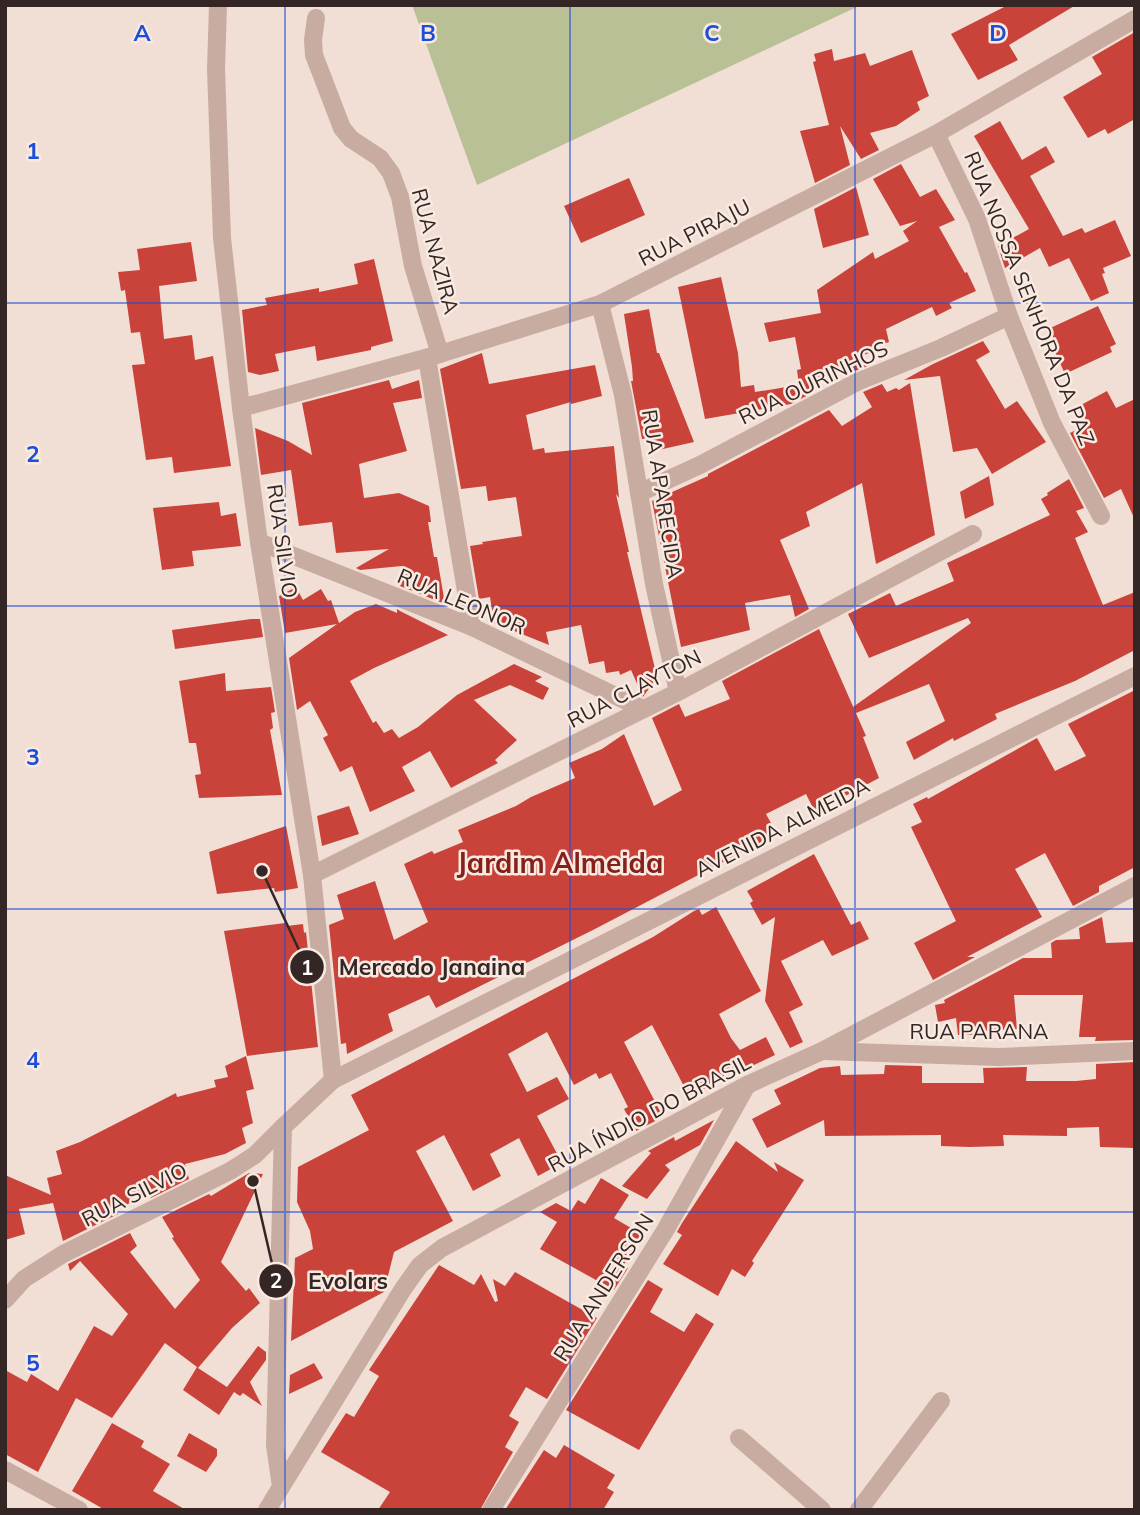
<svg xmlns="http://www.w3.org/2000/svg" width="1140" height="1515" font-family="Mulish,sans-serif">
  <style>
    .green { fill: #bac095 }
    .building { fill: #ca433a }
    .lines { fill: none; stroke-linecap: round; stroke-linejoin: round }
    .minor { stroke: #c9aca1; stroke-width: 18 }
    .grid { fill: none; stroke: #1d4ed8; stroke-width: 2; stroke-opacity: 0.55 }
    .labels { text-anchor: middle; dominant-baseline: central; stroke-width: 5; stroke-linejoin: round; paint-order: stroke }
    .street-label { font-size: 21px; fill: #332624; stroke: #f9eae1 }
    .district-label { font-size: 28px; font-weight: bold; fill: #84211b; stroke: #f9eae1 }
    .grid-label { font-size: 23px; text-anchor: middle; font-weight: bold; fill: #1d4ed8; stroke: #f9eae1; stroke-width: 5; stroke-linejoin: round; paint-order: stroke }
    .leader { fill: none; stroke: #332624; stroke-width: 2.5 }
    .callout-dot { fill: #332624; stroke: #f9eae1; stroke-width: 2.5 }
    .mark-label { font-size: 21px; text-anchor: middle; font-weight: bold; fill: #fff }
    .callout-label { font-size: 23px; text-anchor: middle; font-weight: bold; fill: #332624; stroke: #f9eae1; stroke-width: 5; stroke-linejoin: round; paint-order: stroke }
  </style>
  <rect width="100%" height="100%" fill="#f1dfd5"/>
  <path class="green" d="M412 5H861L477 185Z"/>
  <g class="building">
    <path d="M1008 5H1076L1009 45 1018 60 978 80 951 34Z"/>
    <path d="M1135 32V119L1108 134 1105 129 1088 138 1063 97 1102 74 1092 57Z"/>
    <path d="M832 49 834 61 865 53 870 66 912 50 929 96 917 102 920 110 896 126 870 133 879 150 861 159 840 126 850 165 815 183 800 131 829 125 813 62 816 61 814 54Z"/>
    <path d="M1000 121 1022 160 1046 146 1055 162 1030 176 1063 236 1082 228 1085 233 1115 220 1131 256 1103 268 1105 273 1102 274 1109 293 1091 301 1069 258 1049 267 1040 248 1005 268 998 246 1029 229 974 136Z"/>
    <path d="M901 164 920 197 936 189 955 220 939 227 965 273 967 272 976 291 949 303 952 308 936 316 932 307 886 329 889 342 871 348 872 352 863 355 870 365 855 371 852 365 817 380V383L809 387 814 392 791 404 705 419 678 287 721 277 738 353 741 387 754 385 755 392 799 385 797 370 801 369 795 337 769 342 764 323 821 313 817 290 873 252 875 259 909 241 903 231 917 221 900 226 873 179Z"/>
    <path d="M629 178 645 215 581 243 564 206Z"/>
    <path d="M856 187 869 235 823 248 814 209Z"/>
    <path d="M191 242 197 281 159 286 164 339 192 335 195 360 213 356 231 466 174 473 172 457 146 460 132 365 145 364 140 332 131 333 125 290 121 291 118 272 140 270 137 249Z"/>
    <path d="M374 259 393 341 371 347V350L317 361 315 346 275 354 279 371 260 375 248 372 242 310 267 305 265 298 319 288V292L358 284 354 264Z"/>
    <path d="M1098 306 1116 344 1110 347 1112 352 1065 374 1055 352 1057 351 1046 330Z"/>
    <path d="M649 309 657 353H659L694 442 654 451 652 438 642 439 631 381H633L632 367 624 314Z"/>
    <path d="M983 341 990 352 976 360 1005 409 1017 401 1046 442 992 474 977 448 953 452 940 376 904 380 933 364Z"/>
    <path d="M482 353 489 384 595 365 602 396 571 404V402L526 415 533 450 544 448 545 453 614 446 619 498 616 494 629 552H627L657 677 643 697 631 670 620 675 619 671 606 673 604 661 589 664 581 625 546 632 549 645 494 623 490 597 479 599 470 546 483 544 482 542 522 536 516 497 488 501 486 486 461 489 440 369Z"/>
    <path d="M389 380 392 389 419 380 422 398 393 403 407 451 359 464 364 498 399 493 429 506 431 522H428L434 557H437L445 604 400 586 402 566 360 570 356 568 389 549 336 553 332 522 299 526 291 470 261 475 255 428 288 441 312 455 302 403Z"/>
    <path d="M910 383 935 535 876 564 862 483 806 512 810 526 780 540 809 609 795 617 790 595 745 603 750 630 681 647 652 501 708 476V474L829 410 842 426 872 407 863 392 882 384 887 392 896 388 899 390Z"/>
    <path d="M1107 391 1116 408 1135 399V520L1121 489 1104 498 1070 433 1088 424 1079 406Z"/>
    <path d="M989 476 994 505 965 519 960 492Z"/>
    <path d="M1069 479 1084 508 1076 511 1088 532 1075 538 1103 605 1135 592V650L1075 681 995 714 997 719 954 741 953 738 914 760 906 742 945 721 929 684 856 713 853 707 971 623 968 618 869 658 848 614 890 593 896 606 954 581 947 563 1050 515 1041 499 1048 495 1047 493Z"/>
    <path d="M219 502 221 516 236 513 241 546 192 551 194 566 162 570 153 508Z"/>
    <path d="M296 587 303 600 321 589 328 601 331 600 339 623 355 612 376 604 397 613V609L400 611 448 635 374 668 350 681 373 723 376 721 384 733 392 729 399 738 418 727 457 695 514 664 542 677 535 681 549 688 543 700 510 685 474 700 517 740 495 760 498 763 451 788 430 751 402 767 415 791 370 812 352 766 340 772 323 738 328 735 310 701 297 710 289 658 337 624 285 633 279 596Z"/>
    <path d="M251 619H260L263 637 175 649 172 630Z"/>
    <path d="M819 629 866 736 863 737 879 778 815 812 806 794 766 814 777 834 593 930 436 1008 429 995 388 1014 393 1031 347 1054 346 1043 341 1044 329 925 344 919 337 895 375 881 394 940 428 922 404 864 432 851 434 854 463 842 458 830 516 806 531 797 575 778 569 763 602 749 624 734 654 806 682 790 652 718 679 704 685 717 730 699 722 681Z"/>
    <path d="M225 673 226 691 271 687 275 712 271 713 273 728 270 730 282 795 199 798 195 775 201 774 196 743H189L179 681Z"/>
    <path d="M1135 690V867L1099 886V892L1073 906 1045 853 1015 869 1042 917 967 957H975L933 980 914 943 956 921 911 827 922 822 913 804 927 797 928 799 1037 738 1055 771 1086 756 1068 724Z"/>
    <path d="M349 806 359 834 322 846 317 816Z"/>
    <path d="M286 826 298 888 275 892 274 888 217 894 209 852Z"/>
    <path d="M814 854 851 925 860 921 869 939 832 956 823 940 781 961 803 1005 789 1012 803 1042 790 1048 765 1001 775 917 762 925 750 903 753 901 747 891Z"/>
    <path d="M716 907 761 991 719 1014 731 1038 740 1050 766 1037 775 1055 689 1096 652 1025 624 1042 663 1117 636 1131 624 1109 628 1107 611 1073 599 1079 596 1073 574 1085 547 1032 508 1054 527 1092 557 1077 569 1099 537 1116 562 1163 538 1176 519 1138 490 1154 501 1176 473 1191 444 1135 416 1151 453 1221 394 1252 384 1292 291 1341 295 1258 313 1249 310 1231 297 1202 298 1167 369 1130 351 1095 653 937 694 911 699 909 702 915Z"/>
    <path d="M1102 917 1106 943 1135 942V1040L1095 1041 1096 1037H1079L1083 995H1014L1017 1029 984 1031V1035H958L956 1018 938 1022 935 1005 945 1003 944 1000 1023 958H1052L1051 943 1056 940 1080 939 1079 928Z"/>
    <path d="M285 923 287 926 303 924 304 933 306 932 318 1047 247 1056 224 931Z"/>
    <path d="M246 1056 254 1089 246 1091 253 1123 242 1128 246 1143 225 1154 185 1164 189 1179 151 1198 148 1194 116 1210 118 1214 63 1241 53 1203 19 1209 25 1234 5 1240V1175L51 1195 47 1178 62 1174 56 1151 80 1142 176 1093 177 1097 216 1087 214 1080 228 1077 225 1066Z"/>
    <path d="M1135 1062V1148L1100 1147 1099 1127 1067 1128V1136L1003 1135 1004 1146 969 1147 941 1146V1135L825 1136 824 1120 767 1148 752 1119 781 1104 774 1090 820 1068 840 1066 841 1075 884 1074 885 1065 922 1066V1083H984L983 1068 1027 1067 1026 1081H1076L1096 1079V1064Z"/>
    <path d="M714 1120 700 1145 665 1165 670 1170 647 1199 622 1186 651 1153 648 1151 674 1137 675 1141Z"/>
    <path d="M736 1141 778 1172 774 1162 804 1180 752 1261 754 1263 745 1277 732 1269 718 1296 663 1264 682 1235 677 1232 682 1223Z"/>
    <path d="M249 1173 263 1174 221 1262 246 1291 249 1288 260 1303 232 1328 198 1368 227 1387 258 1346 266 1352V1360L250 1382 262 1406 243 1393 240 1396 234 1392 219 1415 183 1390 197 1367 165 1343 112 1418 76 1398 38 1472 5 1454V1370L27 1382 31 1374 58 1391 94 1326 112 1336 128 1314 80 1261 70 1271 68 1264 130 1233 137 1246 130 1252 175 1309 200 1280 172 1238 174 1237 162 1217 209 1194 211 1196Z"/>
    <path d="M601 1178 629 1195 614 1218 643 1235 623 1266 628 1268 614 1290 540 1249 557 1222 540 1212 556 1203 571 1211 578 1200 585 1204Z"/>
    <path d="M439 1265 474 1285 481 1274 495 1302 498 1301 493 1279 505 1286 515 1272 597 1318 547 1399 526 1387 509 1416 519 1422 505 1447 513 1452 480 1510H378L390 1492 321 1452 346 1413 354 1417 379 1376 369 1370Z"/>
    <path d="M648 1280 663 1289 650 1312 684 1332 696 1313 714 1324 639 1450 566 1410Z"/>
    <path d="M314 1363 323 1378 289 1394 290 1375Z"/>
    <path d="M112 1423 144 1441 141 1447 170 1464 153 1491 186 1510H105L72 1491Z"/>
    <path d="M189 1433 217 1449V1456L206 1472 177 1456Z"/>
    <path d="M564 1445 615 1475 607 1488 614 1492 603 1510H505L544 1450 556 1458Z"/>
  </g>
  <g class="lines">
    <g class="minor">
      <path d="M218 5 216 69 222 238 241 408 259 542 312 875 333 1080"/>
      <path d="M316 18 313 40 314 55 342 128 351 139 380 158 391 173 400 197 413 266 440 354"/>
      <path d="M936 134 977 219 1009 316 1052 423 1101 516"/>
      <path d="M600 304 623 395 654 584 678 692"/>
      <path d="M427 358 472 627"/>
      <path d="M241 408 440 354 600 304 936 134 1135 19"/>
      <path d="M639 493 700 465 857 382 941 348 1009 316"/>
      <path d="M259 542 472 627 643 709"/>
      <path d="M312 875 678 692 973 534"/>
      <path d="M823 1051 999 1057 1135 1051"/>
      <path d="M5 1300 24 1279 63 1254 230 1171 255 1155 283 1127"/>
      <path d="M739 1438 822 1510"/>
      <path d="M5 1470 79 1510"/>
      <path d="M281 1487 403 1289 420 1265 442 1248 747 1085 822 1051 1135 886"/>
      <path d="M267 1510 281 1487 275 1445 283 1127 333 1080 1135 676"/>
      <path d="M491 1510 666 1229 747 1085"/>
      <path d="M859 1510 941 1401"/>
    </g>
  </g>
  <path class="grid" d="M285 5V1510M570 5V1510M855 5V1510M5 303H1135M5 606H1135M5 909H1135M5 1212H1135"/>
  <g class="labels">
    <g class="street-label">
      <text transform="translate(694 232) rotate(-27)">RUA PIRAJU</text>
      <text transform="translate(436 251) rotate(75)">RUA NAZIRA</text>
      <text transform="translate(1030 298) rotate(68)">RUA NOSSA SENHORA DA PAZ</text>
      <text transform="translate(813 382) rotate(-26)">RUA OURINHOS</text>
      <text transform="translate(663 494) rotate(81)">RUA APARECIDA</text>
      <text transform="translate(283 541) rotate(82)">RUA SILVIO</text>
      <text transform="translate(462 601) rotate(23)">RUA LEONOR</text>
      <text transform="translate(634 688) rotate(-27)">RUA CLAYTON</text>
      <text transform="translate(782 827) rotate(-27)">AVENIDA ALMEIDA</text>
      <text x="979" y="1031">RUA PARANA</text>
      <text transform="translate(649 1113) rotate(-28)">RUA ÍNDIO DO BRASIL</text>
      <text transform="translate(134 1194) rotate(-27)">RUA SILVIO</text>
      <text transform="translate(603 1287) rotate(-58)">RUA ANDERSON</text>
    </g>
    <g class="district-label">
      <text x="560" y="862">Jardim Almeida</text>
    </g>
  </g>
  <g class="grid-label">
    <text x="142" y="41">A</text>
    <text x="428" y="41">B</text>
    <text x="712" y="41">C</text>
    <text x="998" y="41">D</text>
    <text x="33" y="159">1</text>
    <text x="33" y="462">2</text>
    <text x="33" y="765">3</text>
    <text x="33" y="1068">4</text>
    <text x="33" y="1371">5</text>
  </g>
  <path class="leader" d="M262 871L307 967M253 1181L276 1281"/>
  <g class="callout-dot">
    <circle cx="262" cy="871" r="7"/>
    <circle cx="253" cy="1181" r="7"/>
    <circle cx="307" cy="967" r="18"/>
    <circle cx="276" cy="1281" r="18"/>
  </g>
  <g class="mark-label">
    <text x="307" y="975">1</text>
    <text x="276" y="1288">2</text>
  </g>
  <g class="callout-label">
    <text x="432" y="975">Mercado Janaina</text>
    <text x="348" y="1289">Evolars</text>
  </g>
  <rect width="1140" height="1515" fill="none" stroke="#332624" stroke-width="14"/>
</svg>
